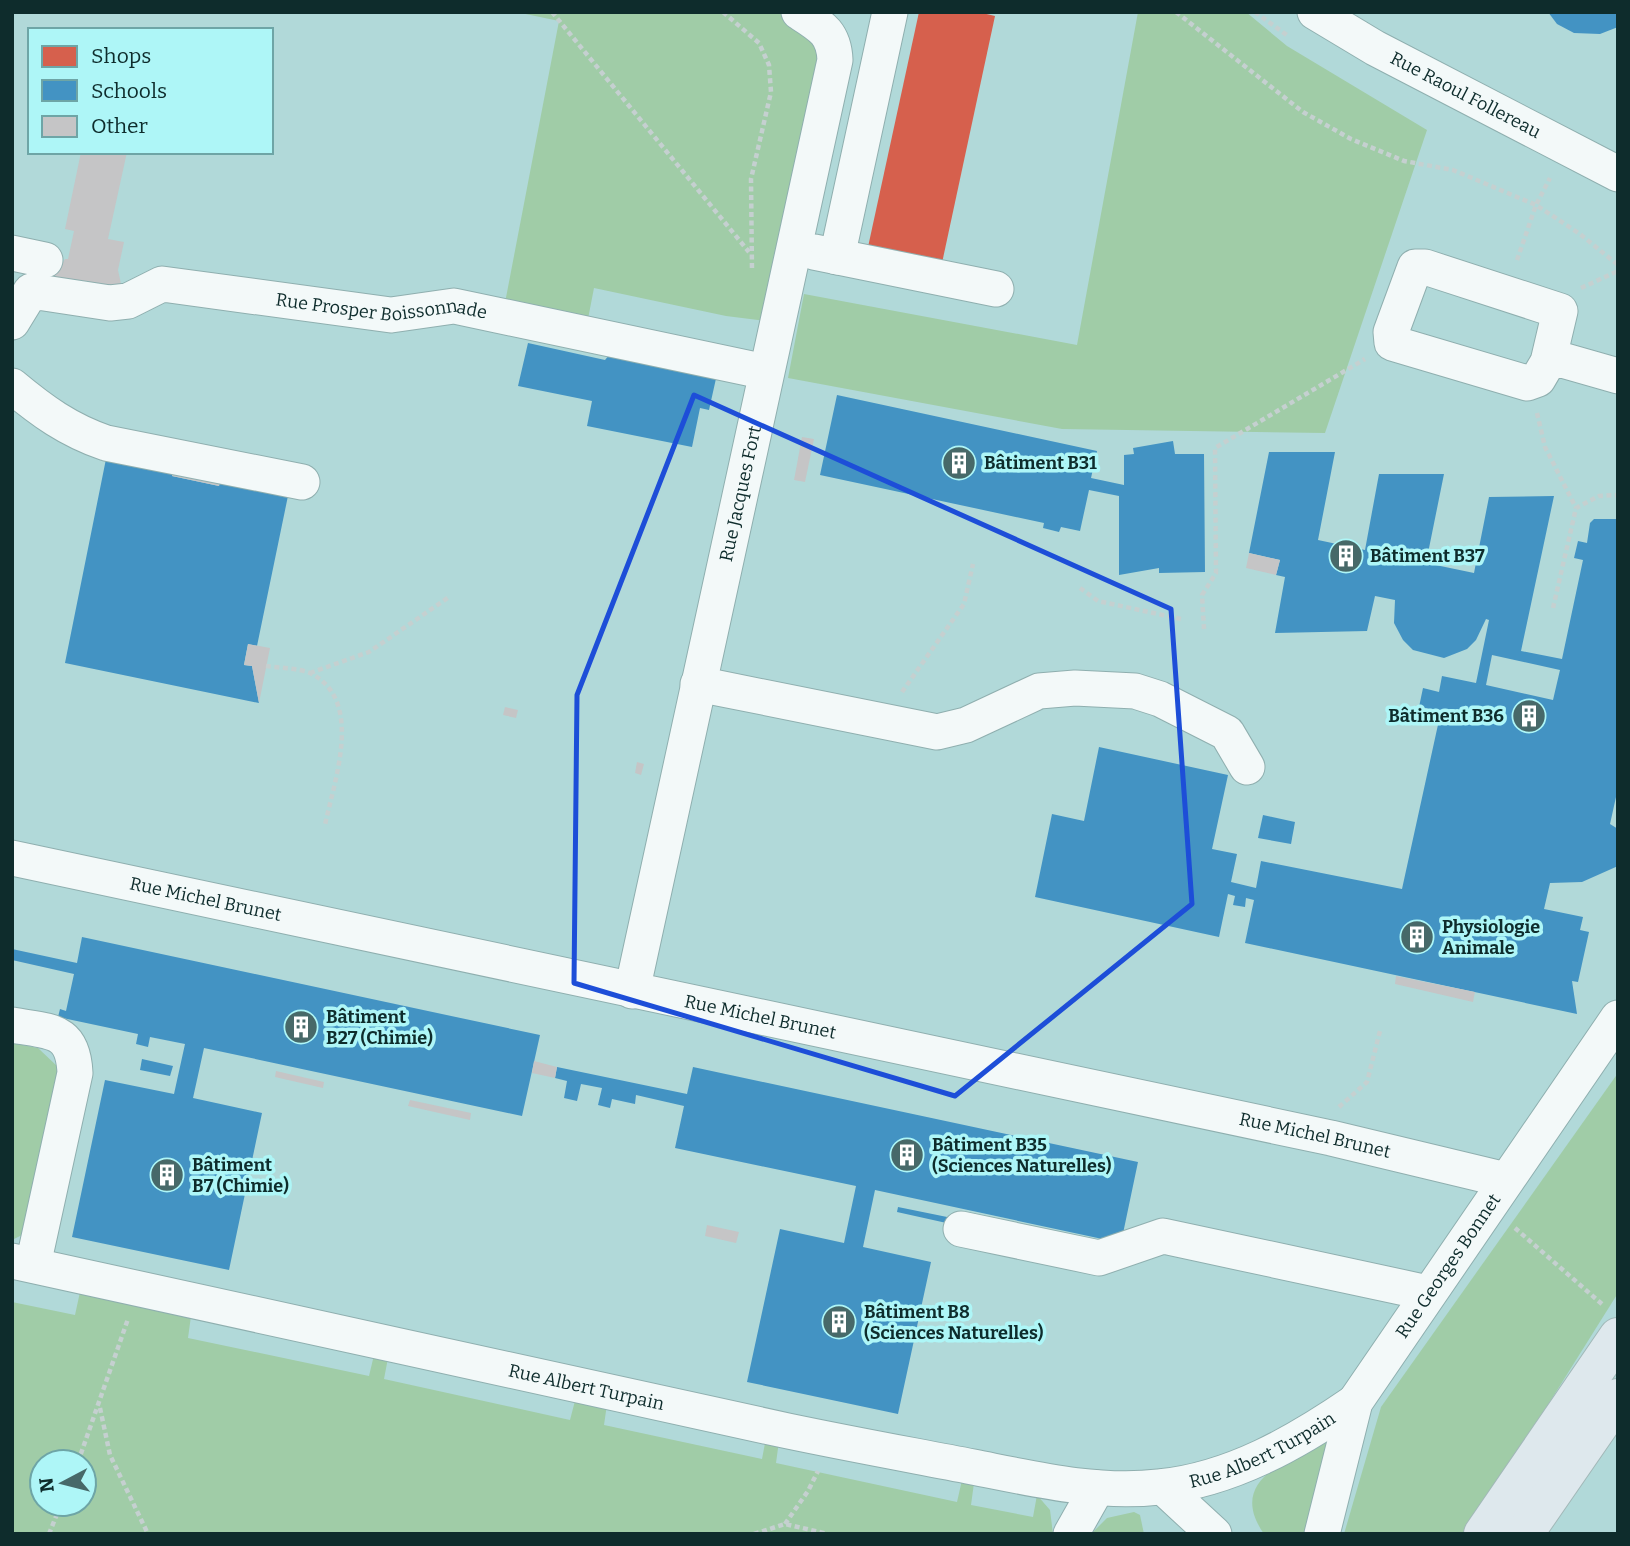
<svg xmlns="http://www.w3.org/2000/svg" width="1630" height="1546" font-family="Bitter,serif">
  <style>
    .green { fill: #a0cca7; fill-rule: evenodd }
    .shops { fill: #d6604d }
    .schools { fill: #4393c3; fill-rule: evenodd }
    .building { fill: #c5c5c6 }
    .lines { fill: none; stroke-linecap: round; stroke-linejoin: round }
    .minor-casing { stroke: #8fafaf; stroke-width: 37 }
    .major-casing { stroke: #a2b8b8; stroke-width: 40 }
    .path { stroke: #c5d0d0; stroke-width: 4.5; stroke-dasharray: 5 3.5; stroke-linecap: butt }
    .minor { stroke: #f3f9f9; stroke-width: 35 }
    .major { stroke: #dee8ed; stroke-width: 38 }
    .marked { fill: none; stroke: #1d4ed8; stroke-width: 5; stroke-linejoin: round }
    .labels { text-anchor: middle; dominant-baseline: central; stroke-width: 7; stroke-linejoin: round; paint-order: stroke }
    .street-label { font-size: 18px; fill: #0e2c2c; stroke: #aef6f7 }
    .poi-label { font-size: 18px; font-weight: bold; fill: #0e2c2c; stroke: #aef6f7; text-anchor: start }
  </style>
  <rect width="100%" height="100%" fill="#b1d9d9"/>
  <g class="green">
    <path d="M516 12H778L810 33 823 55 767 321 726 316 594 288 587 324 504 308 559 21Z"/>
    <path d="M1138 12H1246L1287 46 1427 130 1325 433 1062 429 788 378 804 294 1077 345Z"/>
    <path d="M12 1043 38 1048 58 1067 26 1233 12 1240Z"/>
    <path d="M1618 1073V1293L1467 1534H1344L1381 1407Z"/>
    <path d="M80 1292 191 1316 188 1338 369 1376 374 1355 388 1358 384 1379 570 1420 576 1397 607 1404 604 1425 762 1459 766 1438 779 1441 776 1463 957 1502 962 1480 974 1483 971 1505 1033 1517 1037 1495 1050 1510 1053 1534H12V1302L75 1315ZM42 1462H84V1504H42Z"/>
    <path d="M1332 1438 1314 1534H1264C1225 1478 1292 1459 1332 1438Z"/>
    <path d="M1134 1512 1140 1515 1144 1534H1091L1107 1518Z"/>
  </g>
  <path class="shops" d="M919 12H978L995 16 942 263 868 247Z"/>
  <g class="schools">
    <path d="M1548 12H1618V27L1600 34 1574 33 1557 24Z"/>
    <path d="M528 343 605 360 610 354 717 374 709 410 700 408 692 447 587 426 592 401 518 386Z"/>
    <path d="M837 395 1097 451 1091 478 1124 485V455L1134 454 1133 448 1173 441 1175 454H1204L1205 572 1159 573V568L1119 575V496L1089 490 1080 531 1061 527 1059 532 1043 528 1044 523 820 475Z"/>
    <path d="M1269 452H1335L1318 540 1365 550 1379 474H1444L1426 563 1474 573 1489 497 1554 496 1521 651 1562 659 1583 560 1574 558 1578 541 1587 543 1590 523 1594 519H1618V788L1610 824 1618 829V866L1582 882 1550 883 1544 909 1583 917 1580 930 1589 932 1578 982 1572 981 1577 1014 1245 943 1254 900 1246 898 1245 907 1233 905 1235 896 1228 894 1219 937 1035 897 1052 814 1084 821 1099 747 1228 775 1212 849 1237 854 1231 882 1256 888 1261 861 1402 889 1441 711 1419 707 1423 688 1439 692 1442 676 1476 683 1489 620 1486 619 1476 640 1467 649 1444 658 1413 650 1403 640 1394 623 1395 600 1375 596 1367 631 1275 633 1285 577 1276 575 1280 560 1249 553ZM1492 655 1560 670 1553 700 1486 685Z"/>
    <path d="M107 454 174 467 172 476 219 486 221 477 289 491 257 646 248 644 244 665 252 666 259 703 65 663Z"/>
    <path d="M1263 815 1295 822 1291 844 1258 838Z"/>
    <path d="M82 937 540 1035 522 1116 204 1048 193 1098 262 1113 229 1270 72 1237 105 1080 174 1094 185 1044 150 1037 148 1047 136 1044 138 1034 58 1017 60 1009 66 1011 74 974 12 960V949L77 963Z"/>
    <path d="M142 1059 173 1066 170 1076 140 1070Z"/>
    <path d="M557 1067 687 1094 693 1067 1138 1162 1121 1243 875 1190 863 1247 931 1262 898 1414 747 1382 780 1229 844 1243 856 1186 675 1148 684 1106 636 1095 635 1104 612 1099 610 1108 598 1105 602 1088 581 1084 577 1101 564 1098 567 1081 555 1078Z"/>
    <path d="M898 1207 952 1218 951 1224 897 1212Z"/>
  </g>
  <g class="building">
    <path d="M81 152H127L108 239 124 242 118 270 123 293 53 278 65 259H68L74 231 65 229Z"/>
    <path d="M802 437 814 439 805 482 794 480Z"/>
    <path d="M174 467 221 477 219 486 172 476Z"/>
    <path d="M1249 553 1280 560 1276 575 1246 568Z"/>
    <path d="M248 644 270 648 259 703 252 666 244 665Z"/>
    <path d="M505 707 518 710 516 718 503 715Z"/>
    <path d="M637 762 644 764 641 775 635 773Z"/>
    <path d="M1396 976 1475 992 1473 1002 1395 984Z"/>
    <path d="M534 1061 557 1067 555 1078 532 1073Z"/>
    <path d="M276 1071 324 1082 323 1088 275 1077Z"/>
    <path d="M410 1100 471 1113 470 1120 408 1106Z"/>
    <path d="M707 1225 739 1232 736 1243 705 1236Z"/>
  </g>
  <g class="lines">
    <g class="minor-casing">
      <g id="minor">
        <path id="s1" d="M1315 12 1375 48 1618 174"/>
        <path d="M814 252 996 289"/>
        <path d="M12 253 45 260"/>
        <path d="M837 257 890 12"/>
        <path d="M1415 267H1425L1560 311 1548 362 1538 379 1527 383 1392 343 1391 332Z"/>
        <path id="s2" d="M12 322 31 291 110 303 128 301 162 284 391 315 454 306 766 372"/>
        <path d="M1548 362 1562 360 1618 376"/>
        <path d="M12 386C42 411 68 430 106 443L302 482"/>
        <path d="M698 684 937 732 966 725 1039 691 1075 688 1135 691 1160 699 1227 733 1247 767"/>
        <path id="s3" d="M12 858 1331 1138 1506 1180"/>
        <path id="s4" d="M632 991 835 60C834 33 821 26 799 12"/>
        <path d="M12 1025C50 1032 73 1028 75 1073L33 1265"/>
        <path d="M961 1229 1099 1258 1163 1236 1428 1293"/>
        <path id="s5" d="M12 1261C271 1316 529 1376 788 1431 850 1444 911 1455 973 1467 1034 1479 1096 1494 1159 1487 1231 1480 1297 1442 1355 1402"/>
        <path d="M1163 1487 1214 1534"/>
        <path d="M1071 1534 1097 1488"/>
        <path id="s6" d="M1322 1534 1355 1402 1618 1018"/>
      </g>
    </g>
    <g class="major-casing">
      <g id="major">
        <path d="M1483 1534 1618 1337"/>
        <path d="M1524 1534 1618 1398"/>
      </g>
    </g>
    <g class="path">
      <path d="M552 12 749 252"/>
      <path d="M723 12 759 43 769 65 771 92 751 179 752 271"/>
      <path d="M1176 12 1303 112 1351 139 1404 161 1453 170 1536 205 1580 234 1618 265"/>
      <path d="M1255 12 1288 36"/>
      <path d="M1517 260 1536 205 1550 178"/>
      <path d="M1581 288 1618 271"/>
      <path d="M1537 413 1545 447 1576 508"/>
      <path d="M1080 588 1098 601 1181 619"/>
      <path d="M1553 608 1576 508 1599 496 1618 495"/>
      <path d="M1204 629 1202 595 1216 573 1215 448 1365 359"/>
      <path d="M266 666C279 668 298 668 310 673 365 700 334 781 325 825"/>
      <path d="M310 673 369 652 449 597"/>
      <path d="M902 692 964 604 973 564"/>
      <path d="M1339 1107 1367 1082 1380 1031"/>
      <path d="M1515 1228 1603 1305"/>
      <path d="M100 1408 110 1455 148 1534"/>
      <path d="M78 1462 128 1319"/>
      <path d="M785 1524 808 1491 818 1471"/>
      <path d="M49 1534 61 1504"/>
      <path d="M754 1534 785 1524 828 1534"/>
    </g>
    <use href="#minor" class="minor"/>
    <use href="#major" class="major"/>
  </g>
  <path class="marked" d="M694 395 1171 609 1192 904 955 1096 574 983 577 695Z"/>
  <defs>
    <g id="building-disc" transform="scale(1.75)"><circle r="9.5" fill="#476969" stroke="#aef6f7"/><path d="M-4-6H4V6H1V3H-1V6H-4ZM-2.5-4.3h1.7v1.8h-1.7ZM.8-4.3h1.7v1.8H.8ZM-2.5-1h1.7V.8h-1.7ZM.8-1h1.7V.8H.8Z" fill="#fff"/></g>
  </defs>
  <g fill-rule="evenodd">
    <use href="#building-disc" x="959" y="463"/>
    <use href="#building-disc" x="1346" y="556"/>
    <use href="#building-disc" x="1529" y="716"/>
    <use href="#building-disc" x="1417" y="937"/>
    <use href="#building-disc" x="301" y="1027"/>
    <use href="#building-disc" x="907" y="1155"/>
    <use href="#building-disc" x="167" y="1175"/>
    <use href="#building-disc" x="839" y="1322"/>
  </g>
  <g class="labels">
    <g class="street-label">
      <text stroke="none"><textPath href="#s1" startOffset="172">Rue Raoul Follereau</textPath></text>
      <text stroke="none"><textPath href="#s2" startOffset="394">Rue Prosper Boissonnade</textPath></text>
      <text stroke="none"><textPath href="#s4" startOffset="509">Rue Jacques Fort</textPath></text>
      <text stroke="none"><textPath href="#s3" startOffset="198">Rue Michel Brunet</textPath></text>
      <text stroke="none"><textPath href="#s3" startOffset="765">Rue Michel Brunet</textPath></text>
      <text stroke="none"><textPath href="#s3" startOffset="1332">Rue Michel Brunet</textPath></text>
      <text stroke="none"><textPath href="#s6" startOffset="301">Rue Georges Bonnet</textPath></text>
      <text stroke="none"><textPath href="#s5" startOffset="588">Rue Albert Turpain</textPath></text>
      <text stroke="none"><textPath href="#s5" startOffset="1281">Rue Albert Turpain</textPath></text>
    </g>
    <g class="poi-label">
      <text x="984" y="463">Bâtiment B31</text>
      <text x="1370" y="556">Bâtiment B37</text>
      <text x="1504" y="716" text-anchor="end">Bâtiment B36</text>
      <text x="1442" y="927">Physiologie<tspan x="1442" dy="21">Animale</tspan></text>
      <text x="326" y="1017">Bâtiment<tspan x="326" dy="21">B27 (Chimie)</tspan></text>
      <text x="932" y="1145">Bâtiment B35<tspan x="932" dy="21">(Sciences Naturelles)</tspan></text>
      <text x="192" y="1165">Bâtiment<tspan x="192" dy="21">B7 (Chimie)</tspan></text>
      <text x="864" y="1312">Bâtiment B8<tspan x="864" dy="21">(Sciences Naturelles)</tspan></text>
    </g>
  </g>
  <rect width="1630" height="1546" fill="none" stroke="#0e2c2c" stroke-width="28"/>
  <rect x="28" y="28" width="245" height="126" fill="#aef6f7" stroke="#6ea5a6" stroke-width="2"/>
  <rect x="42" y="46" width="35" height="21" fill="#d6604d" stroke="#6ea5a6" stroke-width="2"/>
  <text x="91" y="63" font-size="21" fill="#0e2c2c">Shops</text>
  <rect x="42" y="80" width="35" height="21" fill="#4393c3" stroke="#6ea5a6" stroke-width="2"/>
  <text x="91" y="98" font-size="21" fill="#0e2c2c">Schools</text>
  <rect x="42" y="116" width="35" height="21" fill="#c5c5c6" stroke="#6ea5a6" stroke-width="2"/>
  <text x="91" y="133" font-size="21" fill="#0e2c2c">Other</text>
  <g transform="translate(63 1483) rotate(263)"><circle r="33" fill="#aef6f7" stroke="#6ea5a6" stroke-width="2"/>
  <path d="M0-5L12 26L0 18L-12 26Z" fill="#476969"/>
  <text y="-10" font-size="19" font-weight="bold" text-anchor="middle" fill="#0e2c2c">N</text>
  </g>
</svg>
